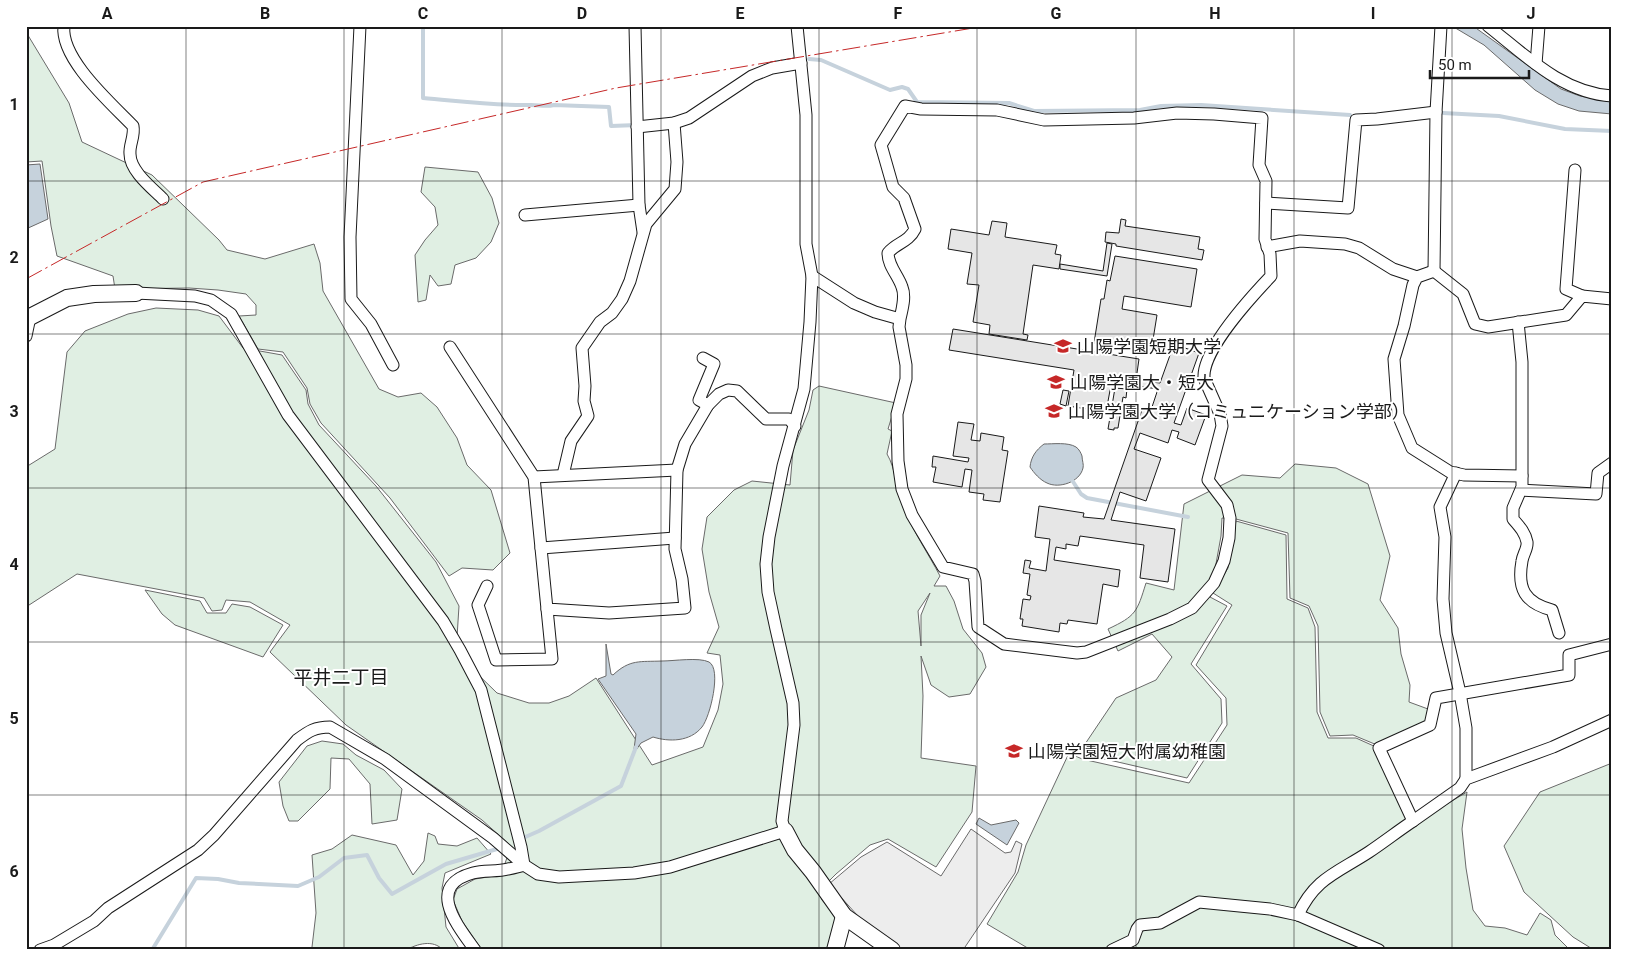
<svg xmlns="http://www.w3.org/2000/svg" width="1638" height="976" font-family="Roboto,'Noto Sans JP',sans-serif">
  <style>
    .green { fill: #e0efe3; stroke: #6a6a6a; fill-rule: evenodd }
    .parking { fill: #ededed; stroke: #6a6a6a }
    .water { fill: #c6d2dc; stroke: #6a6a6a }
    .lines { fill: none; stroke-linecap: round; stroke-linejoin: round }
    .stream { stroke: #c6d2dc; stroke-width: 4 }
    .building { fill: #e6e6e6; stroke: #1a1a1a }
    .street-casing { stroke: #1a1a1a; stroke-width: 13 }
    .secondary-casing { stroke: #1a1a1a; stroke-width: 18 }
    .street { stroke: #fff; stroke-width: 11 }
    .secondary { stroke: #fff; stroke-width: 16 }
    .power { stroke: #c62828; stroke-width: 1; stroke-dasharray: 18 4 2.5 4; stroke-linecap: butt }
    .grid { fill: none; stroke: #1a1a1a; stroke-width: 1; stroke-opacity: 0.55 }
    .labels { text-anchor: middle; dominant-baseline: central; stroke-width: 4; stroke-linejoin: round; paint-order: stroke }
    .poi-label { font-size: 18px; fill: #1a1a1a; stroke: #fff; text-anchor: start }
    .neighbourhood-label { font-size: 19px; fill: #1a1a1a; stroke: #fff }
    .neatline { fill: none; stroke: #1a1a1a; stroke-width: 2 }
    .grid-label { font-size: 16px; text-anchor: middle; font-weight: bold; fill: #1a1a1a }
  </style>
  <rect width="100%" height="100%" fill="#fff"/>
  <g class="green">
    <path d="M26 32 69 103 82 142 152 175 219 240 227 250 265 259 314 244 320 263 323 291 379 389 398 397 421 393 437 407 457 438 467 465 491 490 510 553 493 570 462 568 449 576 390 498 321 423 310 404 307 388 283 352 258 349 239 316 256 315V305L246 294 218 290 189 288 115 289 113 276 57 256 51 226 42 161 26 162Z"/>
    <path d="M425 167 478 172 492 198 499 223 491 242 476 258 455 265 451 284 438 286 430 275 426 300 418 302 415 255 425 240 438 225 435 207 421 192Z"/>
    <path d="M156 308 198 310 219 316 243 348 282 355 306 390 308 404 319 425 376 486 436 562 459 606 456 653 497 693 529 703H549L569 696 596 678 652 765 703 747 718 710 723 684 720 655 707 653 719 627 709 592 702 549 707 517 734 490 752 481 790 485 793 450 809 410 813 390 819 386 896 403 888 429 892 431 887 454C896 469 896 490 903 506 912 530 928 553 940 576L934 586H946L954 601 963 629 982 653 986 667 970 694 949 697 931 685 921 656 923 696 921 758 976 766 972 812 936 867 888 839 870 845 836 874 819 891 822 900 837 917 830 950H482L462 921 453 900 457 889 475 879 501 875 511 846 482 820 346 725 270 652 290 625 250 602 226 600 222 610 212 611 204 598 77 574 26 607V467L55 449 67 352 85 331 128 314ZM930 593 921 615V646L918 611Z"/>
    <path d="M1295 464 1336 468 1368 484 1390 556 1380 600 1398 628 1401 654 1410 685 1409 702 1428 709 1427 723 1377 745 1353 735 1330 736 1320 712 1318 626 1309 606 1290 598 1288 533 1236 519 1222 518 1221 536 1210 597 1227 606 1191 664 1221 699 1222 723 1187 778 1079 753 1116 698 1156 680 1172 657 1152 634 1118 651 1108 629C1136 616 1137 612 1146 583L1174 590 1184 504 1242 475 1280 478Z"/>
    <path d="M1236 521 1286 535 1287 599 1308 608 1315 627 1317 712 1328 738H1356L1376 747 1413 824 1467 792 1462 829 1466 868 1473 910 1485 926 1505 928 1527 935 1540 913 1551 920 1555 935 1570 950H1031L987 924 1018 872 1026 845 1069 753 1082 759 1189 783 1227 725 1226 698 1196 665 1232 605 1213 593 1228 568Z"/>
    <path d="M145 590 200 601 207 613H226L232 604 250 607 283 625 263 657 175 625 162 614Z"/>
    <path d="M322 741 343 744 356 755 384 770 402 789 397 820 372 824 370 784 349 759 331 758 330 789 298 821H289L283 806 279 782 307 746Z"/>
    <path d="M1612 763V950H1594L1573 937 1524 892 1504 846 1540 792Z"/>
    <path d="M428 833 435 836 438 844 457 846 477 838 491 854 445 873 442 888 446 927 460 950H443C433 939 417 944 406 950H309L312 947 316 913 312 855 332 849 352 835 396 845 413 875 424 861Z"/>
  </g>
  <path class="parking" d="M971 829 1005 853 1011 852 1016 841 1022 844 1015 873 963 950H897L867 926 829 884 861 857 887 842 941 876Z"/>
  <g class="water">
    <path d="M1452 26H1473L1561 89 1580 96 1612 102V114L1579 111 1558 104 1535 90 1484 45Z"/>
    <path d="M40 164 48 219 26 229V165Z"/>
    <path d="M1044 444C1053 444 1068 442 1076 447 1079 449 1081 453 1082 456 1082 460 1084 465 1083 468 1080 482 1059 489 1047 483 1040 480 1034 473 1030 467 1031 457 1036 450 1044 444Z"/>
    <path d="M606 644 611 674 613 675C630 659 640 662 662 661 674 661 699 657 709 662 722 669 710 717 702 727 690 742 669 742 653 737L641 743 636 750 634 749 636 734 598 679 606 676Z"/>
    <path d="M979 818 991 825 1016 820 1019 823 1007 845 976 824Z"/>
  </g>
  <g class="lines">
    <g class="stream">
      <path d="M423 26V98C459 101 495 106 531 105 540 105 546 107 554 105L609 107 611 126 637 125"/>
      <path d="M809 59 821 60 890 90 902 87 908 89 917 102 1009 103 1034 111 1140 110 1161 106 1201 105 1350 115"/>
      <path d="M1443 113 1499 116 1565 129 1612 131"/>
      <path d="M1070 477 1081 494 1087 498 1188 517"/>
      <path d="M523 838 539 831 621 786 636 747"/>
      <path d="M152 950 196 878 218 879 239 883 298 886 319 877 344 858 367 855 379 878 392 894 446 864 497 849"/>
    </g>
  </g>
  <g class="building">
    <path d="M1121 219 1126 220 1125 226 1200 237 1198 249 1204 250 1202 260 1116 246V244L1105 242 1106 232 1119 233Z"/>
    <path d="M992 221 1007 223 1005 237 1057 245 1055 254 1061 255 1059 269 1033 265 1023 334 1028 335 1027 340 989 334 990 325 973 322 979 285 967 284 972 253 948 249 951 229 989 235Z"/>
    <path d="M1107 243 1112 244 1107 276 1060 269V264L1103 271Z"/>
    <path d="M1115 256 1197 269 1191 307 1124 296 1122 309 1157 315 1151 352 1094 343 1101 299H1104L1107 280 1110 281Z"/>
    <path d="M953 329 1139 359 1136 380 1160 383 1174 344 1199 353 1174 423 1181 425 1187 408 1206 415 1195 445 1177 438 1179 432 1172 430 1168 443 1140 433 1134 449 1161 458 1146 501 1120 492 1111 520 1175 529 1168 582 1140 578 1144 545 1080 536 1078 546 1066 544V549L1056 547 1054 560 1120 570 1118 587 1103 584 1097 624 1068 620 1067 624 1060 623 1059 632 1022 626 1023 619H1020L1023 599 1030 600 1031 596 1027 595 1030 574 1023 573 1025 560 1031 561 1029 568 1046 571 1050 539 1035 537 1039 506 1084 513 1083 517 1104 519 1143 407 1151 410 1158 389 1104 381 1103 383 1111 385 1106 412 1068 406 1074 370 949 350Z"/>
    <path d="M1115 388 1127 389 1126 398 1123 397 1118 428H1114V430L1108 429Z"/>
    <path d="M1063 390 1069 391 1066 406 1060 404Z"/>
    <path d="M958 422 974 424 971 440 980 441 981 433 1004 437 1002 450 1008 451 1000 502 983 500 984 494 969 492 972 470 965 469 962 487 933 482 936 467H932L933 456 968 462 969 458 953 456Z"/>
  </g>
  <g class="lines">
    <g class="street-casing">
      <g id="street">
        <path d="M64 26C60 59 112 104 133 126 135 136 129 145 130 154 130 171 152 188 163 199"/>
        <path d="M360 26 350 237 351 299 371 324 393 365"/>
        <path d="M635 26 639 205 643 232"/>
        <path d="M1488 26C1525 55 1562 93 1612 96"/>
        <path d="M1536 64 1539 26"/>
        <path d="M637 127 674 123 689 118 752 76 772 68 801 63"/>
        <path d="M1575 170 1566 289 1582 296"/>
        <path d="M1266 203 1348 208 1356 120 1377 119 1436 112"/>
        <path d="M525 215 639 205"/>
        <path d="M1267 247 1300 241 1345 244 1359 248 1393 269 1417 277"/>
        <path d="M1434 271 1417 277 1413 285 1404 326 1394 359 1398 415 1412 448 1450 472 1464 475 1522 476"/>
        <path d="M1434 271 1436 112 1441 26"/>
        <path d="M1434 271 1463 294 1475 324 1488 327 1566 315 1582 296 1612 299"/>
        <path d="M812 276 854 303 875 312 900 319 899 327 906 365V379L897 414 898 461 902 489 912 515 943 567 973 574 975 581 978 627 1004 644 1077 653 1086 652 1170 619 1192 608 1214 583 1224 561 1229 538 1230 518 1227 505 1208 480 1222 426 1220 414 1204 378C1202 350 1252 296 1271 276L1270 254 1265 239 1266 181 1259 165 1262 118 1214 114 1177 113 1134 118 1044 120 997 110 921 109 905 106 881 145 893 187 904 198 915 229C908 243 897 242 888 253 888 266 898 275 902 287 906 297 902 309 900 319"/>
        <path d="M136 293 195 296 211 300 231 314 288 415 443 621 460 650 481 690 521 847 524 865"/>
        <path d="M1518 322 1522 362V487L1513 508V519C1519 526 1525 532 1527 542 1528 548 1523 554 1522 561 1517 589 1525 603 1552 610L1559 633"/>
        <path d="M26 336 30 317"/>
        <path d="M450 347 534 477 547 609 609 613 685 608 682 579 675 549 677 470 685 444 708 405 719 394 728 390 737 391 766 419H789L795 426"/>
        <path d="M703 358 714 364 699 400 708 405"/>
        <path d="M1456 473 1440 507 1445 537 1443 599 1446 633 1460 693 1466 728V779"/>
        <path d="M563 475 571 441 588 416 584 401 585 386 582 348 600 322 612 313 622 299 630 281 646 224 675 189 677 162 674 123"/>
        <path d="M534 477 677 470"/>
        <path d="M1521 490 1596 494 1598 473 1612 463"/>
        <path d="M541 548 675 538"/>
        <path d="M487 586 478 605 496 660 552 659 547 609"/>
        <path d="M1413 821 1460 788 1466 779 1553 747 1612 720"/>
        <path d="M1298 915C1315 878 1337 873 1369 852 1384 842 1398 831 1413 821L1379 748 1430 725 1436 698 1569 675V655L1612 644"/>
        <path d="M40 950 54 945 94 921 108 908 198 850 214 835 297 740C309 731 315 727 330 727L385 759 493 838 524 865 538 874 559 877 634 873 670 867 785 831 782 821 794 725 793 703 776 629 768 592 766 564 769 537 783 466 804 389 810 322 812 276 806 244V115L797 26"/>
        <path d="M475 950C457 925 425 886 473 873 484 870 497 872 508 869 514 868 519 867 524 865"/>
        <path d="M1112 950 1133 940 1137 929 1140 925 1160 923 1199 902 1270 909 1298 915 1379 950"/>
      </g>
    </g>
    <g class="secondary-casing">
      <g id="secondary">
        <path d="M26 319 67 298 94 294 136 293"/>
        <path d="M785 831 795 850 813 872 844 916 892 950"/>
        <path d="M835 950 844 916"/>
      </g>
    </g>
    <use href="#street" class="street"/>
    <use href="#secondary" class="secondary"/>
    <path class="power" d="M26 279 203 182 616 88 985 26"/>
  </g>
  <path class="grid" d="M186 26V950M344 26V950M502 26V950M661 26V950M819 26V950M977 26V950M1136 26V950M1294 26V950M1452 26V950M26 181H1612M26 334H1612M26 488H1612M26 642H1612M26 795H1612"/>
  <defs>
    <g id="university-bare" transform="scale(1.35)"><path d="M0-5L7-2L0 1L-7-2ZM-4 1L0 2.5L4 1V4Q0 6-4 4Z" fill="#c62828" stroke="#fff" stroke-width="2.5" paint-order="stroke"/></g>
    <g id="school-bare" transform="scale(1.35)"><path d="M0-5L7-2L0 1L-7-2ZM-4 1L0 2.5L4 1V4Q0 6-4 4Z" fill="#c62828" stroke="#fff" stroke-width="2.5" paint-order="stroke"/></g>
  </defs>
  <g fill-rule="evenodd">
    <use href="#university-bare" x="1063" y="346"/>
    <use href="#university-bare" x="1056" y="382"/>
    <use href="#university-bare" x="1054" y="411"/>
    <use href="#school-bare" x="1014" y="751"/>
  </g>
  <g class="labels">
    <g class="poi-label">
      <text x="1077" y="346">山陽学園短期大学</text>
      <text x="1070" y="382">山陽学園大・短大</text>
      <text x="1068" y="411">山陽学園大学（コミュニケーション学部）</text>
      <text x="1028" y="751">山陽学園短大附属幼稚園</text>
    </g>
    <g class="neighbourhood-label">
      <text x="341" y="677">平井二丁目</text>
    </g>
  </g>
  <rect width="1638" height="976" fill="none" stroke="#ffffff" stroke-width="55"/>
  <path d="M1430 70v8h99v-8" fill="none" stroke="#1a1a1a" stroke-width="2.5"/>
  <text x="1438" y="70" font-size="15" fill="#1a1a1a" stroke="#ffffff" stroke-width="4" paint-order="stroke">50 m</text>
  <rect x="28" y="28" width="1582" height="920" class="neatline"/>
  <g class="grid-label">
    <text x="107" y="19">A</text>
    <text x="265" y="19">B</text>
    <text x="423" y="19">C</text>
    <text x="582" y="19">D</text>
    <text x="740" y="19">E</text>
    <text x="898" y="19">F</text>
    <text x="1056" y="19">G</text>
    <text x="1215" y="19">H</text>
    <text x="1373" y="19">I</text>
    <text x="1531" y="19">J</text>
    <text x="14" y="110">1</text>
    <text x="14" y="263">2</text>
    <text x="14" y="417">3</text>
    <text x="14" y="570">4</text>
    <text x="14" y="724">5</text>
    <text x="14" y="877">6</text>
  </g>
</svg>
